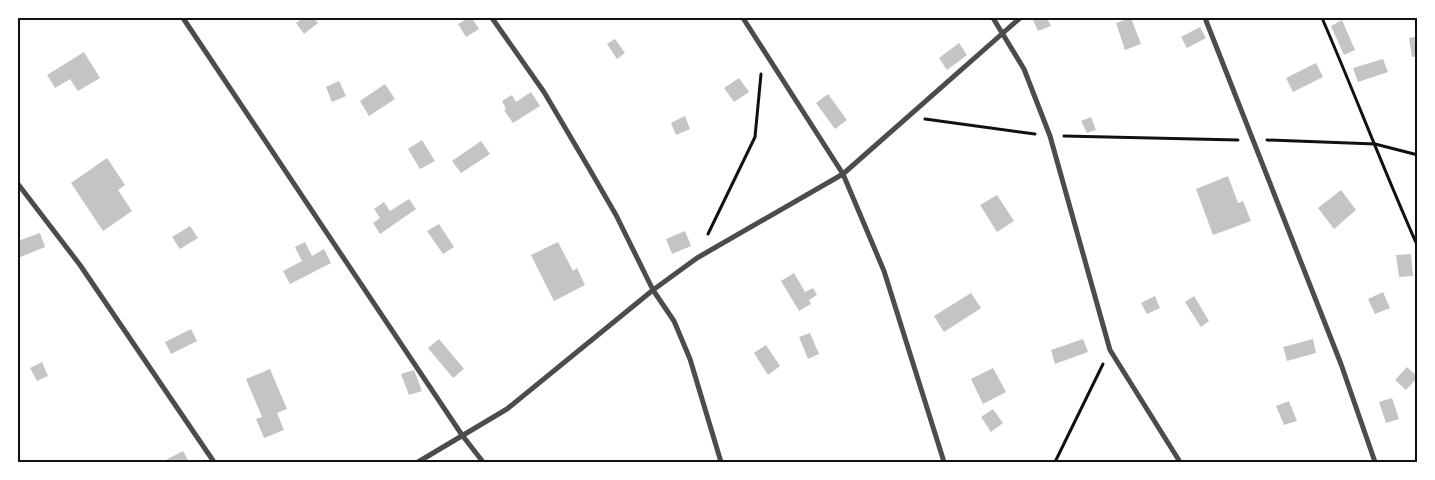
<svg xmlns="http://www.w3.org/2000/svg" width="1435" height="480" font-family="Figtree,sans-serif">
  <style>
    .building { fill: #c4c4c4 }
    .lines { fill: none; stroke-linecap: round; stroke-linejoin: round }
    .path { stroke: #111; stroke-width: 3 }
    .minor { stroke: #4c4c4c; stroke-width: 5 }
    .neatline { fill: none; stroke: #111; stroke-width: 2 }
  </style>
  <rect width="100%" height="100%" fill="#fff"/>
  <g class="building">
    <path d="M303 18H314L318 23 304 34 296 23Z"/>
    <path d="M469 18H472L479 29 466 37 458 24Z"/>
    <path d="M1032 18H1047L1051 26 1038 31Z"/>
    <path d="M1131 18 1141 44 1125 50 1116 23Z"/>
    <path d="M1342 20 1355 50 1344 55 1331 26Z"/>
    <path d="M1200 27 1206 38 1187 48 1181 37Z"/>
    <path d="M1418 36V56L1412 57 1409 38Z"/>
    <path d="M615 39 625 53 617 59 607 44Z"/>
    <path d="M959 43 967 55 947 70 939 58Z"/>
    <path d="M84 52 100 78 78 91 70 79 55 88 47 75Z"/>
    <path d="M1383 59 1388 72 1358 82 1353 68Z"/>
    <path d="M1316 63 1323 77 1293 92 1286 78Z"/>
    <path d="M739 78 749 92 734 102 724 88Z"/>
    <path d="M339 81 346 96 332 102 326 87Z"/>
    <path d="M385 84 395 99 369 116 360 101Z"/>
    <path d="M531 92 540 106 513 123 504 110 506 109 502 101 512 95 516 102Z"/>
    <path d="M828 94 847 120 835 129 816 103Z"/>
    <path d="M685 116 690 129 676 135 671 123Z"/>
    <path d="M1091 117 1096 130 1087 133 1081 121Z"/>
    <path d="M422 140 435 161 420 169 408 149Z"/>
    <path d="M481 141 490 154 461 173 452 161Z"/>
    <path d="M107 158 125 185 118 190 132 211 103 231 71 183Z"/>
    <path d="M1228 176 1238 203 1243 201 1251 221 1213 235 1196 189Z"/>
    <path d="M1341 190 1356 210 1334 229 1318 208Z"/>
    <path d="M997 195 1014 221 997 232 980 205Z"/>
    <path d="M409 199 416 209 380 234 373 223 380 218 374 209 384 202 390 211Z"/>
    <path d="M439 224 454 247 443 254 427 231Z"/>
    <path d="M190 226 198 238 180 249 172 237Z"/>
    <path d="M685 231 691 246 672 254 666 239Z"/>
    <path d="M40 233 45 247 18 258V241Z"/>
    <path d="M305 242 312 256 324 249 331 263 290 284 283 271 302 261 295 247Z"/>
    <path d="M558 242 573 271 577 268 585 285 554 301 531 255Z"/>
    <path d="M1411 254 1413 276 1399 277 1396 255Z"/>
    <path d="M794 273 805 292 813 288 817 295 809 300 811 304 799 311 781 281Z"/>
    <path d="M1383 292 1390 308 1375 314 1368 299Z"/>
    <path d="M971 293 981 308 944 332 934 316Z"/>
    <path d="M1155 296 1160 308 1147 314 1141 303Z"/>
    <path d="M1194 296 1209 321 1201 327 1185 302Z"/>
    <path d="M191 329 197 341 171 354 165 342Z"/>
    <path d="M810 333 819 354 808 359 799 337Z"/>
    <path d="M439 339 464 369 453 378 428 348Z"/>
    <path d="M1083 339 1088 352 1055 364 1051 350Z"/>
    <path d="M1313 339 1316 353 1287 361 1283 347Z"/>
    <path d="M766 345 780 366 768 375 754 353Z"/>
    <path d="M42 362 48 376 37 381 30 368Z"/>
    <path d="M1407 367 1418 377 1406 390 1395 380Z"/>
    <path d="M993 368 1006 392 983 404 971 379Z"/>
    <path d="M270 369 287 409 277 413 284 430 264 438 256 419 262 417 246 379Z"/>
    <path d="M414 370 422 391 409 395 401 374Z"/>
    <path d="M1392 398 1399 419 1386 423 1379 402Z"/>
    <path d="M1289 401 1297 421 1284 425 1276 406Z"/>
    <path d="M993 409 1003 423 991 432 981 417Z"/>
    <path d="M183 451 189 462H162Z"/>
  </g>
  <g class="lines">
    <g class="path">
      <path d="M1322 18C1355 94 1384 171 1418 247"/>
      <path d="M925 119 1035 134"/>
      <path d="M1064 136 1238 140"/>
      <path d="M1267 140 1375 144 1418 155"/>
      <path d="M708 234 755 137 761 74"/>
      <path d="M1055 462 1103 364"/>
    </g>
    <g class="minor">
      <path d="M183 18 462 435 483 462"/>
      <path d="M492 18 544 92 590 170 616 215 653 290 674 321 690 359 721 462"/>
      <path d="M743 18 843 174 884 271 944 462"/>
      <path d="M993 18 1024 69 1050 136 1110 350 1180 462"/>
      <path d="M1205 18 1341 364 1375 462"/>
      <path d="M18 184 80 265 214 462"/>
      <path d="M418 462 507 409 653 290 697 258 843 174 1020 18"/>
    </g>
  </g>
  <rect width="1435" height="480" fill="none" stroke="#ffffff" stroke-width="38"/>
  <rect x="19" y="19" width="1397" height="442" class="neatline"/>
</svg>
